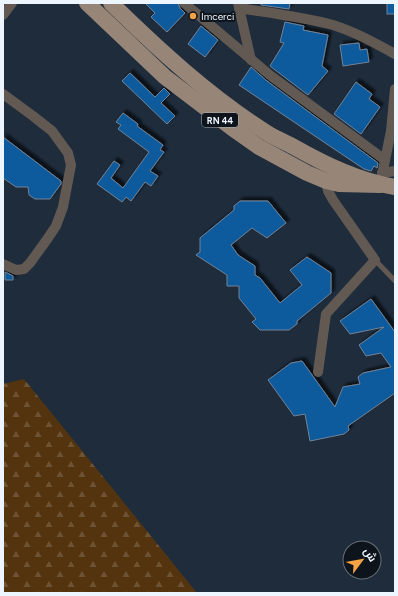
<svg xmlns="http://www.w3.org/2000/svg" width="398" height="596" font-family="Figtree,Cairo,sans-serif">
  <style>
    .forest { fill: url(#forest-firs) }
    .building { fill: #0c5a9d; stroke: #728397; filter: url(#shadow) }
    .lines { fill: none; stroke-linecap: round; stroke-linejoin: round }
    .lane { stroke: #615952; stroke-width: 5 }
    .street { stroke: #615952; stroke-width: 10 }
    .primary { stroke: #978677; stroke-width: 16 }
    .poi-dot { fill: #f5a345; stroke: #0e141b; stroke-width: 1.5 }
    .labels { text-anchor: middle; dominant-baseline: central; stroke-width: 4; stroke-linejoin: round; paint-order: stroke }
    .shield { fill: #0e141b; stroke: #aab2ba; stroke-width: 1 }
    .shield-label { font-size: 9px; font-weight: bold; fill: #edf5fe }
    .poi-label { font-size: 10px; fill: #edf5fe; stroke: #0e141b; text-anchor: start }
  </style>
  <defs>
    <pattern id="forest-firs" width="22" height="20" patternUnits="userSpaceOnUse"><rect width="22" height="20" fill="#54340f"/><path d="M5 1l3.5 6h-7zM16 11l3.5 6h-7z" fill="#6d5233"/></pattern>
    <filter id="shadow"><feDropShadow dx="3.5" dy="-3.5" stdDeviation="1" flood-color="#0009"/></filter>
  </defs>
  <rect width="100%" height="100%" fill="#1e2c3c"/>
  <path class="forest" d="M24 379 197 593H3V384Z"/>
  <g class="building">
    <path d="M145 3H178L180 8 185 13 167 32 151 17 155 13Z"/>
    <path d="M261 3H290L289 9 261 5Z"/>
    <rect x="387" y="3" width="8" height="11"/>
    <path d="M285 22 304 26 303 30 328 35 322 66 328 71 308 95 270 66 284 43 280 42Z"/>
    <path d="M201 26 218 40 205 57 188 44Z"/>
    <path d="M359 43 360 50 367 49 369 62 343 66 340 45Z"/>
    <path d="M251 67 267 81 378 163 377 168 374 166 371 171 364 169 239 85Z"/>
    <path d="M130 73 155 97 164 88 170 94 161 103 175 116 167 124 122 81Z"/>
    <path d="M356 82 372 94 369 99 380 107 361 134 334 114Z"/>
    <path d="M123 113 138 124 137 126 163 145 160 150 164 152 150 171 158 176 151 186 145 182 131 201 126 197 122 202 97 184 114 161 120 165 111 178 123 188 149 152 118 129 121 125 116 122Z"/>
    <path d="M3 137 61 181V184L50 199H35L29 195 28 187H16L3 178Z"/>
    <path d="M240 201H268L286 223 267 238 252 228 231 245 238 255 255 266V275L260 278 280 303 302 285 290 270 307 257 331 273V293L297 321V324L289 330H260L252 322 256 319 239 298V286H227V275L196 255 200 252V238L234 210V206Z"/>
    <path d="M5 272 13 276V280H5Z"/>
    <path d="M371 299 395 332V393L348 426 349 430 344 434 310 441 305 414 294 416 268 380 291 363 302 361 335 407 343 387 360 384 358 377 363 373 391 367 381 353 366 356 359 345 384 327 350 334 340 321Z"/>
  </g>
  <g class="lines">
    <path class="lane" d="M375 260 395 281"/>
    <g class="street">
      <path d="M184 3 271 76 385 160"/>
      <path d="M238 3 251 60"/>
      <path d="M239 8C270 13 303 17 333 25 355 32 375 43 395 54"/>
      <path d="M3 15 12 3"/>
      <path d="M3 94 33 116 52 131 68 153 71 165 63 207 56 226 48 238 30 263 24 269 16 270 3 264"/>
      <path d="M382 173 395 171"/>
      <path d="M380 185 391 131 395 89"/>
      <path d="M318 372 326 314 375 260 333 200 328 191 326 181"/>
    </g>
    <g class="primary">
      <path d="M87 3 165 77 232 128 259 147 307 173 326 181 339 184 380 185"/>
      <path d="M111 3C159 50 209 96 267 133 275 138 285 142 294 147 326 165 359 181 395 187"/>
    </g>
  </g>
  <circle class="poi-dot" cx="193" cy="16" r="4"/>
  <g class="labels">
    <rect class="shield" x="202" y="113" width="36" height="14" rx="3"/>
    <g class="shield-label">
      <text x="220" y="120">RN 44</text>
    </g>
    <g class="poi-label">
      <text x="201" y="16">Imcerci</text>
    </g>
  </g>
  <rect width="398" height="596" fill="none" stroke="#edf5fe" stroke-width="8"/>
  <g transform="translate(362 560) rotate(58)"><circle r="19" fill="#0e141b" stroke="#676e76"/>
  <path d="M0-3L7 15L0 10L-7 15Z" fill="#f5a345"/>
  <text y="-6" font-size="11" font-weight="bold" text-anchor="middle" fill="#edf5fe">ش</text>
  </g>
</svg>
